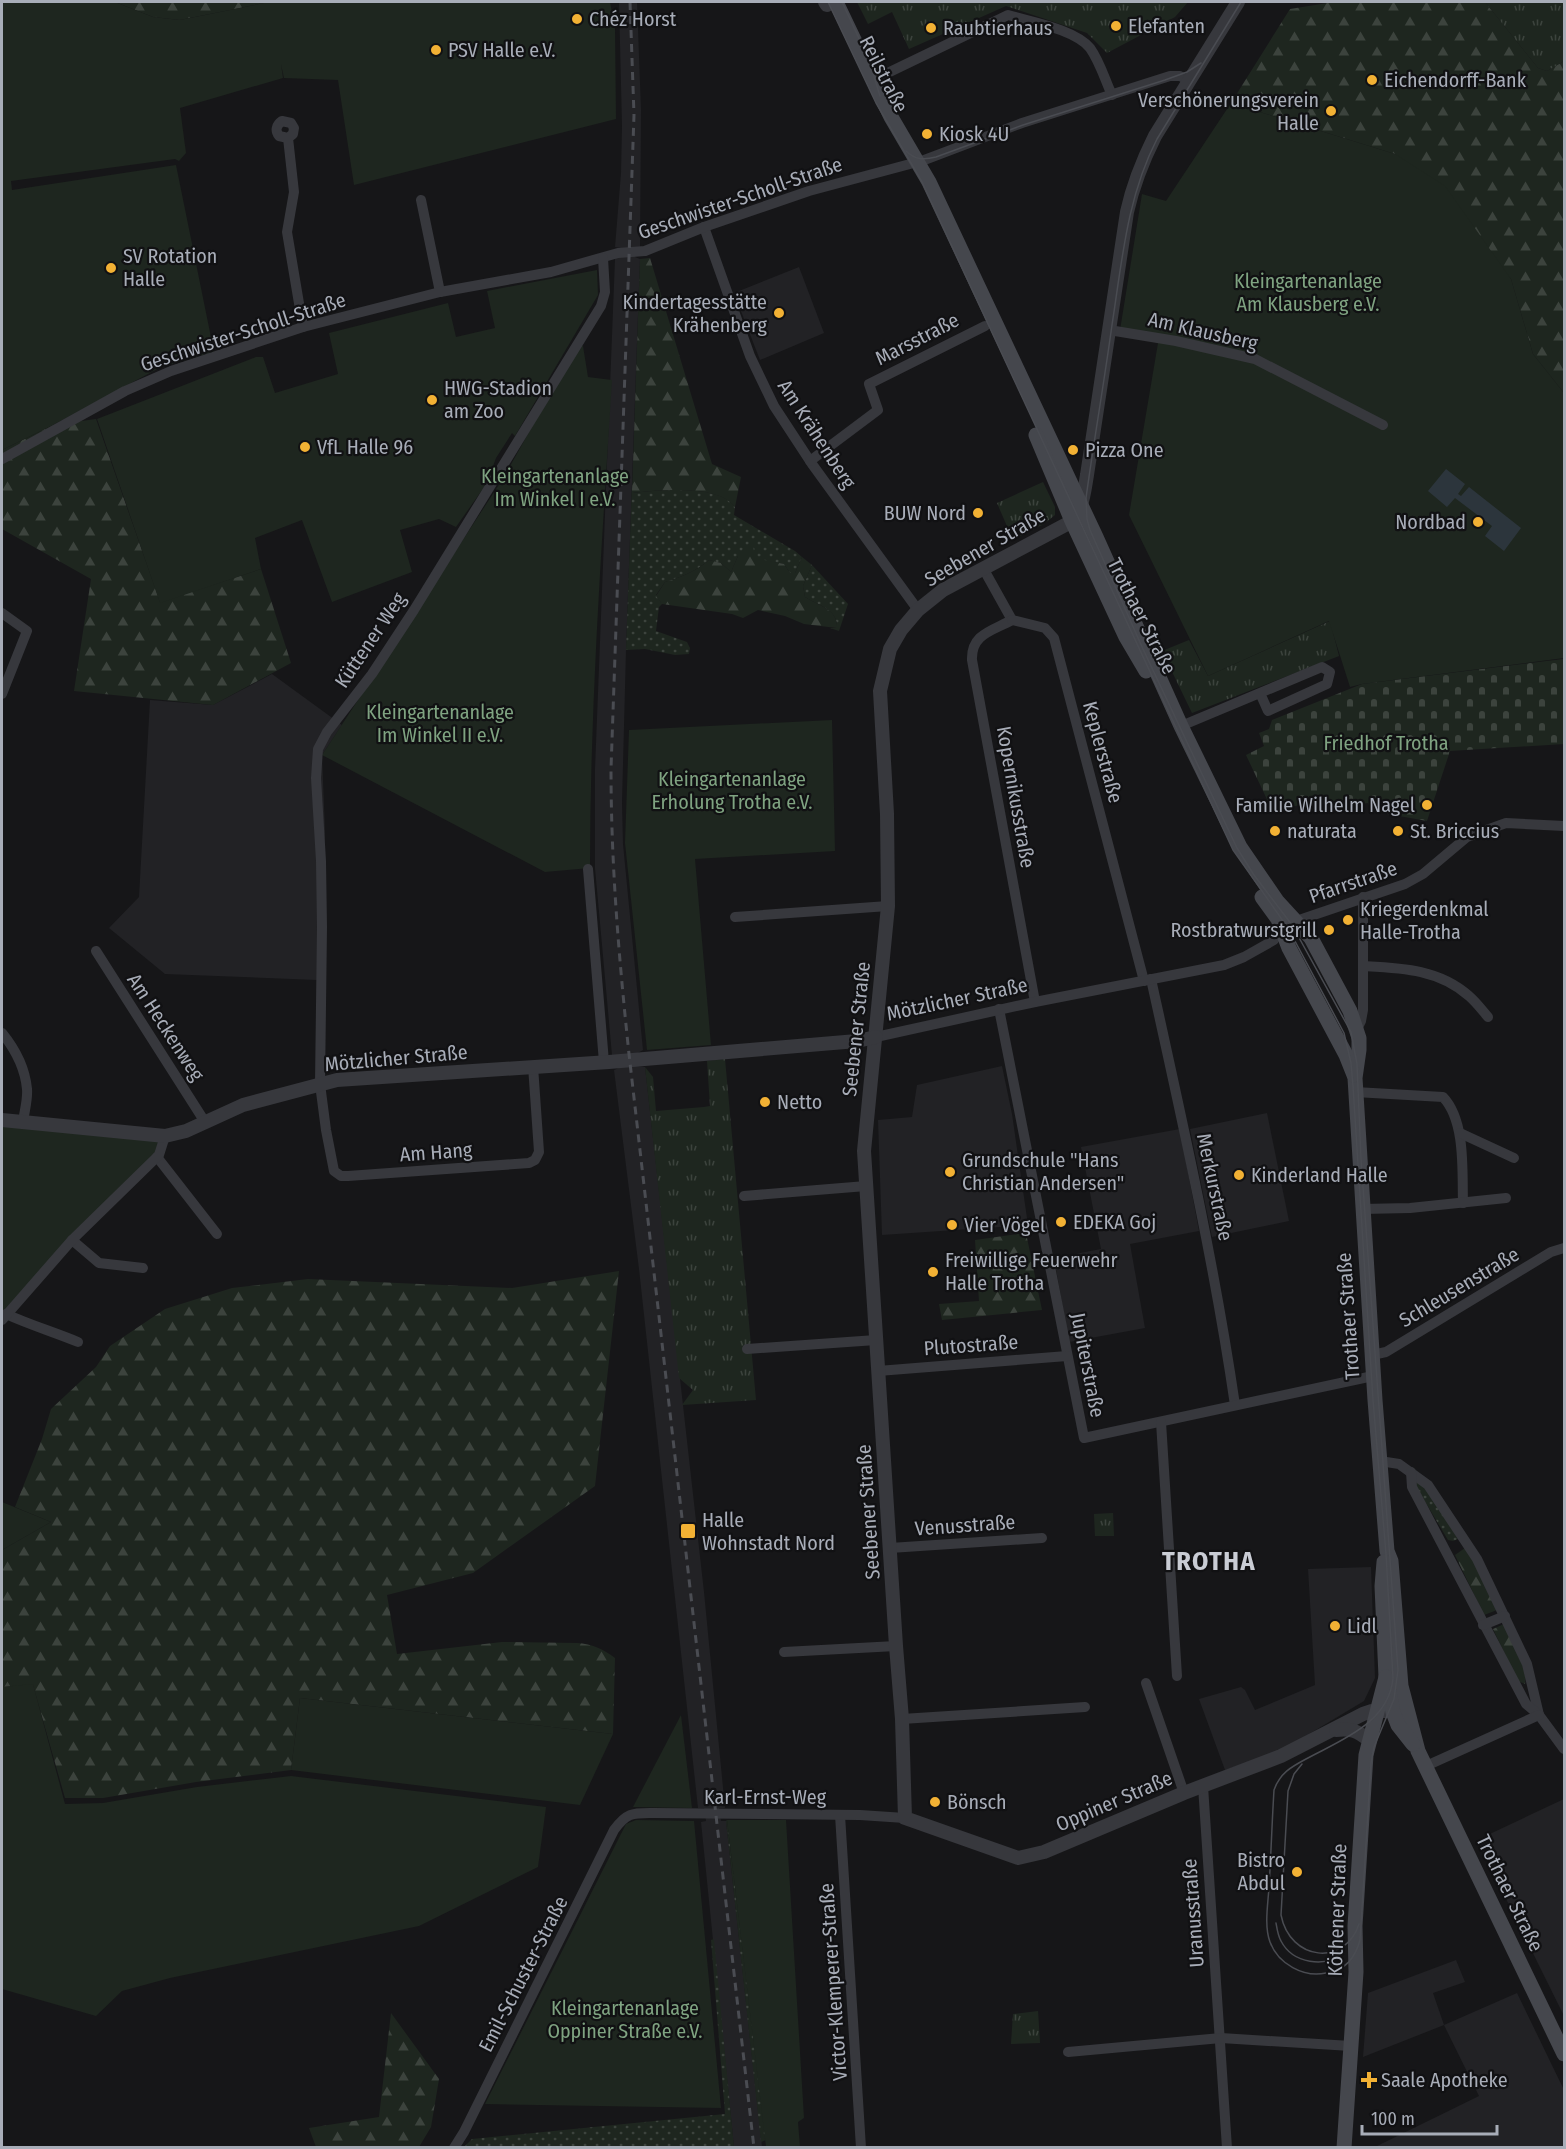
<svg xmlns="http://www.w3.org/2000/svg" width="1566" height="2149" font-family="'Fira Sans Condensed',sans-serif">
  <style>
    .built { fill: #222225 }
    .grass { fill: url(#grass-dots) }
    .forest { fill: url(#forest-firs) }
    .cemetery { fill: url(#cemetery-stones) }
    .park { fill: url(#park-tufts) }
    .garden { fill: #1e261f }
    .water { fill: #2c353c }
    .lines { fill: none; stroke-linecap: round; stroke-linejoin: round }
    .minor { stroke: #37383d; stroke-width: 10 }
    .tertiary { stroke: #37383d; stroke-width: 14 }
    .secondary { stroke: #45474d; stroke-width: 15 }
    .tram { stroke: #4a4c52; stroke-width: 1.5 }
    .rail { stroke: #4a4c52; stroke-width: 3; stroke-dasharray: 8 6; stroke-linecap: butt }
    .poi-dot { fill: #f2b134; stroke: #111113; stroke-width: 2 }
    .labels { text-anchor: middle; dominant-baseline: central; stroke-width: 4.5; stroke-linejoin: round; paint-order: stroke }
    .poi-label { font-size: 20px; fill: #a8adb8; stroke: #111113; text-anchor: start }
    .street-label { font-size: 20px; fill: #a8adb8; stroke: #111113 }
    .park-label { font-size: 20px; fill: #7fa381; stroke: #111113 }
    .district-label { font-size: 26px; font-weight: bold; letter-spacing: 1.5px; fill: #c9ccd4; stroke: #111113 }
  </style>
  <defs>
    <pattern id="grass-dots" width="8" height="8" patternUnits="userSpaceOnUse" patternTransform="scale(1.5)"><rect width="8" height="8" fill="#1e261f"/><path d="M2 2h.1M6 6h.1" fill="none" stroke="#3c433d" stroke-width="1.8" stroke-linecap="round"/></pattern>
    <pattern id="forest-firs" width="22" height="20" patternUnits="userSpaceOnUse" patternTransform="scale(1.5)"><rect width="22" height="20" fill="#1e261f"/><path d="M5 1l3.5 6h-7zM16 11l3.5 6h-7z" fill="#3c433d"/></pattern>
    <pattern id="cemetery-stones" width="16" height="16" patternUnits="userSpaceOnUse" patternTransform="scale(1.5)"><rect width="16" height="16" fill="#1e261f"/><path d="M2 7V4a2 2 0 0 1 4 0v3zM10 15v-3a2 2 0 0 1 4 0v3z" fill="#3c433d"/></pattern>
    <pattern id="park-tufts" width="24" height="20" patternUnits="userSpaceOnUse" patternTransform="scale(1.5)"><rect width="24" height="20" fill="#1e261f"/><path d="M3 7l-1-3M5 7V3M7 7l1-3M15 17l-1-3M17 17v-4M19 17l1-3" fill="none" stroke="#3c433d"/></pattern>
  </defs>
  <rect width="100%" height="100%" fill="#161618"/>
  <g class="built">
    <path d="M619 2H637L641 110 640 247 635 257 640 259 626 650 622 803 623 844 643 1050 634 1055 635 1066 645 1067 704 1592 725 1808H719L721 1821H726L762 2147H734L701 1822 706 1821 704 1808H698L639 1269 614 1070 621 1067 619 1057 612 1055 595 868V769L615 259 621 248 615 247 621 173 622 126Z"/>
    <path d="M799 267 824 333 760 360 734 293Z"/>
    <path d="M272 674 342 725 322 755 325 831 317 980 165 974 109 928 139 897 150 700 213 705Z"/>
    <path d="M1002 1066 1012 1114 1028 1225 882 1235 878 1120 912 1117 917 1085Z"/>
    <path d="M1267 1113 1289 1221 1212 1237 1190 1129Z"/>
    <path d="M1180 1129 1199 1231 1130 1244 1145 1328 1069 1342 1054 1258 1101 1249 1081 1147Z"/>
    <path d="M1371 1567 1375 1678 1364 1701 1279 1752 1225 1770 1199 1699 1241 1687 1245 1690 1255 1710 1315 1685 1308 1569Z"/>
    <path d="M1564 1799V2016L1477 1840Z"/>
    <path d="M1456 1960 1465 1982 1433 1993 1444 2025 1517 1993 1564 2090V2147H1375L1479 2096 1444 2025 1363 2057 1368 1993Z"/>
  </g>
  <g class="grass">
    <path d="M632 483 633 493C658 490 720 484 735 507L734 515 795 551 802 557 795 573H790L784 564 738 556 731 572 721 563 709 560C696 571 682 577 665 582L656 595 662 604 659 607 656 631 687 642 690 648 689 654 675 655 645 649 626 650Z"/>
    <path d="M812 565 848 604 839 631 830 628H837C838 609 819 606 805 597L803 586Z"/>
    <path d="M1415 1480 1424 1485 1458 1539 1453 1541 1448 1540 1417 1488Z"/>
    <path d="M727 1820 766 2140 761 2142 726 1821Z"/>
    <path d="M714 1939 734 2147H464L472 2139 725 2114 711 1940Z"/>
  </g>
  <g class="forest">
    <path d="M115 2H269L180 20 153 17Z"/>
    <path d="M1334 2H1485L1538 68 1547 71 1564 61V393L1533 354 1511 279 1395 154 1231 103 1290 9Z"/>
    <path d="M650 258 712 464 741 477 735 507C719 484 657 490 632 493L640 259Z"/>
    <path d="M96 419 160 602 261 569 291 663 213 705 74 691 91 579 2 529V450L53 425Z"/>
    <path d="M746 545H753L755 558 784 564 790 573H795L802 557 812 565 803 586 805 597C819 606 838 609 837 628L804 624 785 616 758 610 743 618 732 614 662 604 656 596 665 582C682 577 696 571 709 560L721 563 731 572 738 556Z"/>
    <path d="M1026 1233 1042 1310 942 1320 939 1304 979 1301 975 1240Z"/>
    <path d="M619 1271 595 1486 473 1573 387 1595 397 1654 502 1642 577 1643C592 1644 603 1649 615 1658L613 1734 300 1698 291 1770 196 1782 103 1798H65L33 1685 2 1687V1550L51 1522 15 1507 42 1439 51 1409 96 1367 110 1346 165 1309 232 1288 308 1279 512 1288Z"/>
    <path d="M1465 1548 1475 1563 1497 1610 1484 1615 1455 1555Z"/>
    <path d="M1504 1624 1526 1673 1525 1684 1518 1681 1493 1629Z"/>
    <path d="M391 2013 439 2079 431 2127 419 2147H316L309 2128 379 2117Z"/>
  </g>
  <path class="cemetery" d="M1563 659 1564 744 1450 751 1427 821 1371 811 1368 803 1309 811 1303 804 1273 812 1246 755 1264 746 1259 733 1269 729 1272 720 1362 684Z"/>
  <g class="park">
    <path d="M857 2H1188L1175 17 1107 53 1087 33 1006 6 909 49 892 12 868 24Z"/>
    <path d="M1485 2H1564V61L1547 71 1538 68Z"/>
    <path d="M1043 482 1055 507V515L1044 524 1013 540 997 503Z"/>
    <path d="M1330 621 1339 656 1192 713 1162 651 1189 640 1208 676Z"/>
    <path d="M725 1059 756 1400 682 1405 693 1390 679 1378 645 1067 653 1077 656 1111 704 1107 710 1106 707 1061Z"/>
    <path d="M1113 1513 1114 1536H1095L1094 1514Z"/>
    <path d="M1038 2011 1040 2043 1011 2044 1013 2014Z"/>
  </g>
  <g class="garden">
    <path d="M2 2H115L153 17 180 20 269 2H610L615 28 616 119 354 185 338 80 284 78 281 64 283 78 180 108 186 153 179 161 175 159 11 181 12 190 176 165 214 352 161 367 53 425 2 450Z"/>
    <path d="M1231 103 1395 154 1445 186 1511 279 1533 354 1564 393V658L1362 684 1350 687 1329 621 1208 676 1129 515 1158 343 1120 330 1142 194 1166 201Z"/>
    <path d="M597 270 598 295 515 436 512 433 496 458 487 483 456 527 439 519 400 530 412 572 332 602 302 520 255 538 261 569 160 603 97 419 256 357H263L275 393 338 374 329 333 448 303 456 337 495 328 487 291Z"/>
    <path d="M578 344 583 346 588 377 612 380C602 542 590 705 590 868L545 872 322 755 504 477Z"/>
    <path d="M832 720 835 851 695 859 711 1045 647 1050 625 843 629 730Z"/>
    <path d="M2 1124 161 1140 157 1150 2 1314Z"/>
    <path d="M2 1502 51 1522 2 1550Z"/>
    <path d="M33 1684 65 1804 103 1803 197 1787 291 1776 546 1807 538 1867 419 1926 170 1978 122 1991 96 2016 2 1989V1687Z"/>
    <path d="M300 1698 613 1734 580 1805 291 1770Z"/>
    <path d="M681 1715 692 1808 633 1807Z"/>
    <path d="M636 1820 694 1821 721 2108 485 2104 626 1824Z"/>
    <path d="M727 1820H786L804 2118 798 2122 800 2147H766Z"/>
  </g>
  <path class="water" d="M1446 469 1465 484 1458 494 1461 496 1469 487 1521 528 1504 551 1485 536 1492 526 1455 498 1447 507 1428 491Z"/>
  <g class="lines">
    <g class="minor">
      <path d="M873 80 1008 15C1031 22 1074 29 1090 48 1100 62 1105 80 1112 95"/>
      <path d="M288 138 279 136C275 131 276 125 282 121L291 123 294 128 293 134 288 138 294 192 287 232 303 327"/>
      <path d="M919 162 1022 123 1170 76H1180L1189 81"/>
      <path d="M421 200 440 292"/>
      <path d="M704 227 750 356 774 406 812 464 918 610"/>
      <path d="M1109 330 1176 341 1255 359 1383 425"/>
      <path d="M2 459 125 391 171 371 303 327 440 292 551 272 618 253 645 251 704 227 809 191 910 164"/>
      <path d="M810 461 878 410 869 384 985 326"/>
      <path d="M983 568 1012 620"/>
      <path d="M2 613 27 631 2 694"/>
      <path d="M1012 620C992 631 971 634 972 660L1035 1002"/>
      <path d="M1012 620 1045 628 1054 638 1144 981"/>
      <path d="M1181 726 1322 667 1330 672 1327 684 1268 711 1260 693"/>
      <path d="M588 869 604 1062"/>
      <path d="M735 917 888 906"/>
      <path d="M1292 926 1302 919 1405 884 1423 874 1467 837 1506 823 1564 826"/>
      <path d="M96 951 205 1122"/>
      <path d="M1363 966C1401 968 1439 969 1469 996 1476 1002 1482 1010 1488 1017"/>
      <path d="M1151 979C1182 1120 1214 1261 1235 1405"/>
      <path d="M999 1009 1084 1438 1373 1376"/>
      <path d="M1357 1029 1361 1021 1363 1010V897"/>
      <path d="M2 1033C15 1049 25 1068 27 1089 28 1100 24 1112 23 1123"/>
      <path d="M876 1037 1035 1002 1224 965 1244 957 1274 940"/>
      <path d="M533 1066 539 1152 535 1160 529 1163 348 1176H341L334 1171 326 1130 320 1084 322 927 321 861 316 778 318 749 327 732 372 674 414 610 601 306 605 292 603 258"/>
      <path d="M1355 1092 1443 1097C1466 1121 1462 1172 1463 1203"/>
      <path d="M1460 1133 1514 1158"/>
      <path d="M157 1157 217 1234"/>
      <path d="M744 1196 866 1186"/>
      <path d="M1362 1209 1410 1208 1506 1198"/>
      <path d="M72 1240 99 1263 143 1268"/>
      <path d="M6 1314C30 1325 54 1332 78 1342"/>
      <path d="M2 1320 72 1240 159 1155 165 1136"/>
      <path d="M747 1349 876 1340"/>
      <path d="M1372 1355 1386 1352 1551 1252 1564 1248"/>
      <path d="M878 1371 1067 1356"/>
      <path d="M1161 1422 1177 1676"/>
      <path d="M1380 1461 1399 1464 1428 1485 1477 1559 1527 1664 1539 1715"/>
      <path d="M1411 1472 1412 1487 1526 1704 1539 1715 1564 1749"/>
      <path d="M890 1548 1042 1538"/>
      <path d="M1483 1625 1505 1616"/>
      <path d="M784 1652 896 1646"/>
      <path d="M1146 1683 1184 1793"/>
      <path d="M902 1719 1085 1707"/>
      <path d="M1426 1766 1539 1715"/>
      <path d="M1203 1786 1227 2148"/>
      <path d="M840 1815 861 2148"/>
      <path d="M1068 2052 1221 2038 1351 2046"/>
      <path d="M454 2148 464 2132 614 1830C627 1812 633 1813 653 1813L860 1815 905 1818"/>
    </g>
    <g class="tertiary">
      <path d="M825 2 827 5"/>
      <path d="M1238 2 1155 136C1143 160 1133 185 1127 212L1087 475C1084 492 1083 513 1067 524L943 590 918 610 901 630 890 649 880 691 887 814 888 906 864 1151 896 1646 902 1719 905 1818 1018 1858 1044 1852 1184 1793 1281 1756 1363 1714 1372 1711H1387"/>
      <path d="M2 1120 165 1136 186 1131 243 1105 337 1080 609 1062 857 1041 876 1037"/>
      <path d="M1336 1730C1351 1728 1357 1731 1369 1740"/>
    </g>
    <g class="secondary">
      <path d="M836 2 891 117 929 182 1096 537 1181 726 1240 847 1277 901 1311 938 1350 1011 1359 1038V1050L1355 1078 1375 1400 1387 1551 1391 1561 1401 1686 1418 1751 1564 2054"/>
      <path d="M1036 435 1072 521 1126 637 1146 671"/>
      <path d="M1262 897 1278 919 1289 948 1346 1055 1354 1075"/>
      <path d="M1384 1562 1382 1586 1386 1677 1393 1712 1398 1725 1413 1744"/>
      <path d="M1344 2148 1356 1972 1355 1926 1366 1755 1386 1677"/>
    </g>
    <g class="tram">
      <path d="M828 2 876 103 922 182 1233 850 1288 928 1344 1033 1351 1063 1353 1086 1373 1400 1386 1554 1393 1678C1389 1723 1341 1740 1306 1759 1291 1767 1280 1773 1274 1790 1272 1822 1271 1855 1269 1887 1268 1904 1264 1926 1270 1942 1278 1964 1304 1978 1326 1973 1346 1970 1355 1958 1360 1940L1371 1763 1374 1747 1394 1699 1398 1670 1361 1159 1357 1064 1351 1032 1292 925 1254 875 1237 848 1143 649 1090 530 1087 519 1086 498C1094 440 1104 383 1112 325 1122 261 1127 197 1157 139L1241 2"/>
      <path d="M842 2 869 60 880 96"/>
      <path d="M906 151C915 160 924 160 936 157L1023 125 1165 80 1187 72 1201 63"/>
      <path d="M1302 1764 1294 1774 1288 1791 1281 1915C1290 1961 1345 1967 1359 1924"/>
      <path d="M1276 1923C1277 1929 1278 1936 1281 1941 1293 1964 1325 1968 1344 1953"/>
    </g>
    <path class="rail" d="M630 2 634 115 611 769C611 865 619 959 629 1054L754 2148"/>
  </g>
  <g class="poi-dot">
    <circle cx="577" cy="19" r="6"/>
    <circle cx="1116" cy="26" r="6"/>
    <circle cx="931" cy="28" r="6"/>
    <circle cx="436" cy="50" r="6"/>
    <circle cx="1372" cy="80" r="6"/>
    <circle cx="1331" cy="111" r="6"/>
    <circle cx="927" cy="134" r="6"/>
    <circle cx="111" cy="268" r="6"/>
    <circle cx="779" cy="313" r="6"/>
    <circle cx="432" cy="400" r="6"/>
    <circle cx="305" cy="447" r="6"/>
    <circle cx="1073" cy="450" r="6"/>
    <circle cx="978" cy="513" r="6"/>
    <circle cx="1478" cy="522" r="6"/>
    <circle cx="1427" cy="805" r="6"/>
    <circle cx="1275" cy="831" r="6"/>
    <circle cx="1398" cy="831" r="6"/>
    <circle cx="1348" cy="920" r="6"/>
    <circle cx="1329" cy="930" r="6"/>
    <circle cx="765" cy="1102" r="6"/>
    <circle cx="950" cy="1172" r="6"/>
    <circle cx="1239" cy="1175" r="6"/>
    <circle cx="1061" cy="1222" r="6"/>
    <circle cx="952" cy="1225" r="6"/>
    <circle cx="933" cy="1272" r="6"/>
    <rect x="680" y="1523" width="16" height="16" rx="3"/>
    <circle cx="1335" cy="1626" r="6"/>
    <circle cx="935" cy="1802" r="6"/>
    <circle cx="1297" cy="1872" r="6"/>
    <path d="M1366 2071h6v6h6v6h-6v6h-6v-6h-6v-6h6z"/>
  </g>
  <g class="labels">
    <g class="poi-label">
      <text x="589" y="19">Chéz Horst</text>
      <text x="1128" y="26">Elefanten</text>
      <text x="943" y="28">Raubtierhaus</text>
      <text x="448" y="50">PSV Halle e.V.</text>
      <text x="1384" y="80">Eichendorff-Bank</text>
      <text x="1319" y="100" text-anchor="end">Verschönerungsverein<tspan x="1319" dy="23">Halle</tspan></text>
      <text x="939" y="134">Kiosk 4U</text>
      <text x="123" y="256">SV Rotation<tspan x="123" dy="23">Halle</tspan></text>
      <text x="767" y="302" text-anchor="end">Kindertagesstätte<tspan x="767" dy="23">Krähenberg</tspan></text>
      <text x="444" y="388">HWG-Stadion<tspan x="444" dy="23">am Zoo</tspan></text>
      <text x="317" y="447">VfL Halle 96</text>
      <text x="1085" y="450">Pizza One</text>
      <text x="966" y="513" text-anchor="end">BUW Nord</text>
      <text x="1466" y="522" text-anchor="end">Nordbad</text>
      <text x="1415" y="805" text-anchor="end">Familie Wilhelm Nagel</text>
      <text x="1287" y="831">naturata</text>
      <text x="1410" y="831">St. Briccius</text>
      <text x="1360" y="909">Kriegerdenkmal<tspan x="1360" dy="23">Halle-Trotha</tspan></text>
      <text x="1317" y="930" text-anchor="end">Rostbratwurstgrill</text>
      <text x="777" y="1102">Netto</text>
      <text x="962" y="1160">Grundschule "Hans<tspan x="962" dy="23">Christian Andersen"</tspan></text>
      <text x="1251" y="1175">Kinderland Halle</text>
      <text x="1073" y="1222">EDEKA Goj</text>
      <text x="964" y="1225">Vier Vögel</text>
      <text x="945" y="1260">Freiwillige Feuerwehr<tspan x="945" dy="23">Halle Trotha</tspan></text>
      <text x="702" y="1520">Halle<tspan x="702" dy="23">Wohnstadt Nord</tspan></text>
      <text x="1347" y="1626">Lidl</text>
      <text x="947" y="1802">Bönsch</text>
      <text x="1285" y="1860" text-anchor="end">Bistro<tspan x="1285" dy="23">Abdul</tspan></text>
      <text x="1381" y="2080">Saale Apotheke</text>
    </g>
    <g class="street-label">
      <text transform="translate(884 74) rotate(63)">Reilstraße</text>
      <text transform="translate(740 198) rotate(-19)">Geschwister-Scholl-Straße</text>
      <text transform="translate(1203 331) rotate(13)">Am Klausberg</text>
      <text transform="translate(243 332) rotate(-18)">Geschwister-Scholl-Straße</text>
      <text transform="translate(917 339) rotate(-27)">Marsstraße</text>
      <text transform="translate(817 434) rotate(57)">Am Krähenberg</text>
      <text transform="translate(985 547) rotate(-30)">Seebener Straße</text>
      <text transform="translate(1142 616) rotate(63)">Trothaer Straße</text>
      <text transform="translate(370 640) rotate(-56)">Küttener Weg</text>
      <text transform="translate(1103 752) rotate(75)">Keplerstraße</text>
      <text transform="translate(1016 797) rotate(80)">Kopernikusstraße</text>
      <text transform="translate(1353 882) rotate(-19)">Pfarrstraße</text>
      <text transform="translate(957 999) rotate(-12)">Mötzlicher Straße</text>
      <text transform="translate(166 1027) rotate(57)">Am Heckenweg</text>
      <text transform="translate(856 1029) rotate(-84)">Seebener Straße</text>
      <text transform="translate(396 1058) rotate(-5)">Mötzlicher Straße</text>
      <text transform="translate(436 1152) rotate(-4)">Am Hang</text>
      <text transform="translate(1215 1187) rotate(78)">Merkurstraße</text>
      <text transform="translate(1459 1287) rotate(-31)">Schleusenstraße</text>
      <text transform="translate(1348 1316) rotate(-94)">Trothaer Straße</text>
      <text transform="translate(971 1345) rotate(-4)">Plutostraße</text>
      <text transform="translate(1088 1365) rotate(79)">Jupiterstraße</text>
      <text transform="translate(868 1512) rotate(-94)">Seebener Straße</text>
      <text transform="translate(965 1525) rotate(-4)">Venusstraße</text>
      <text x="765" y="1797">Karl-Ernst-Weg</text>
      <text transform="translate(1114 1801) rotate(-23)">Oppiner Straße</text>
      <text transform="translate(1510 1893) rotate(64)">Trothaer Straße</text>
      <text transform="translate(1337 1910) rotate(-88)">Köthener Straße</text>
      <text transform="translate(1193 1913) rotate(-94)">Uranusstraße</text>
      <text transform="translate(523 1974) rotate(-63)">Emil-Schuster-Straße</text>
      <text transform="translate(833 1982) rotate(-94)">Victor-Klemperer-Straße</text>
    </g>
    <g class="park-label">
      <text x="1308" y="281">Kleingartenanlage<tspan x="1308" dy="23">Am Klausberg e.V.</tspan></text>
      <text x="555" y="476">Kleingartenanlage<tspan x="555" dy="23">Im Winkel I e.V.</tspan></text>
      <text x="440" y="712">Kleingartenanlage<tspan x="440" dy="23">Im Winkel II e.V.</tspan></text>
      <text x="1386" y="743">Friedhof Trotha</text>
      <text x="732" y="779">Kleingartenanlage<tspan x="732" dy="23">Erholung Trotha e.V.</tspan></text>
      <text x="625" y="2008">Kleingartenanlage<tspan x="625" dy="23">Oppiner Straße e.V.</tspan></text>
    </g>
    <g class="district-label">
      <text x="1209" y="1561">TROTHA</text>
    </g>
  </g>
  <rect width="1566" height="2149" fill="none" stroke="#a8adb8" stroke-width="6"/>
  <path d="M1362 2125v9h135v-9" fill="none" stroke="#a8adb8" stroke-width="3"/>
  <text x="1371" y="2125" font-size="18" fill="#a8adb8" stroke="#111113" stroke-width="4.5" paint-order="stroke">100 m</text>
</svg>
